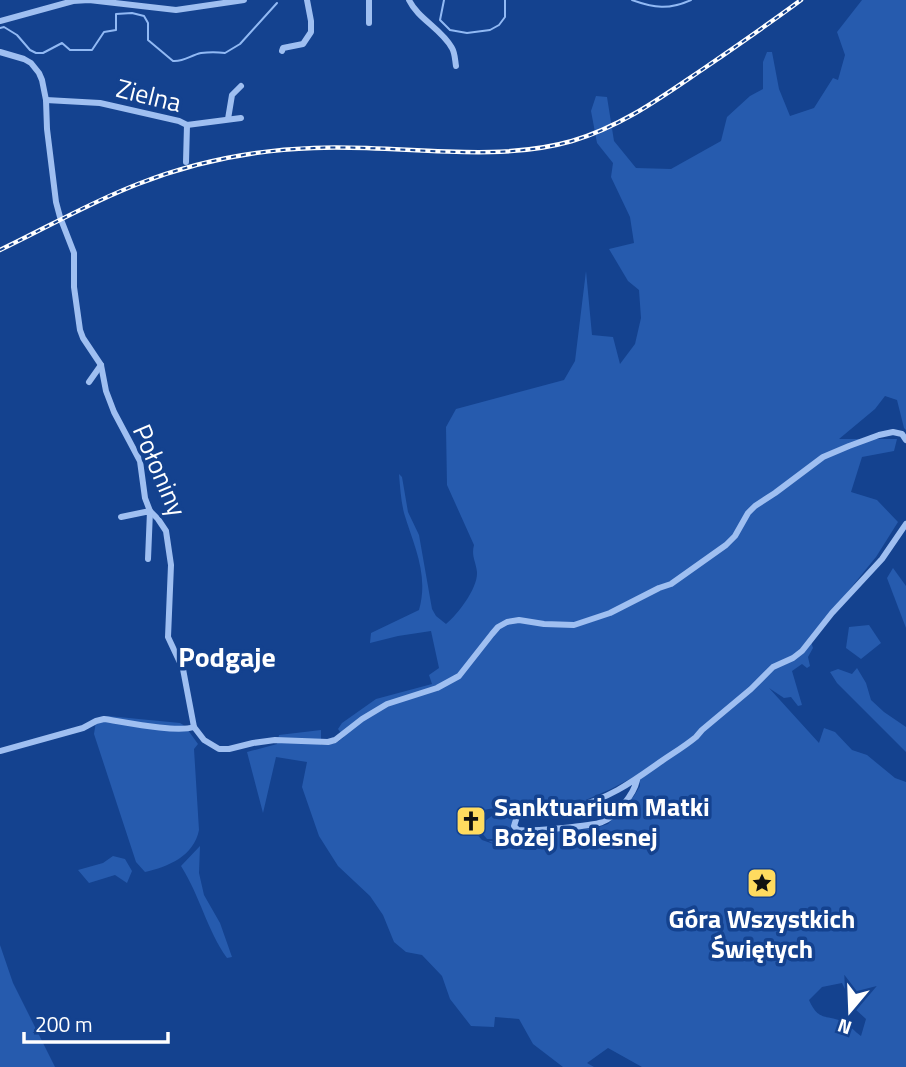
<svg xmlns="http://www.w3.org/2000/svg" width="906" height="1067" font-family="'Titillium Web',sans-serif">
  <style>
    .green { fill: #265bae; fill-rule: evenodd }
    .lines { fill: none; stroke-linecap: round; stroke-linejoin: round }
    .stream { stroke: #91b9f4; stroke-width: 2 }
    .minor { stroke: #9fbff1; stroke-width: 6 }
    .rail-casing { stroke: #fff; stroke-width: 4.5 }
    .rail { stroke: #14428f; stroke-width: 2; stroke-dasharray: 5; stroke-linecap: butt }
    .labels { text-anchor: middle; dominant-baseline: central; stroke-width: 7; stroke-linejoin: round; paint-order: stroke }
    .street-label { font-size: 26px; fill: #fff; stroke: #14428f }
    .poi-label { font-size: 26px; font-weight: bold; fill: #fff; stroke: #14428f; text-anchor: start }
    .neighbourhood-label { font-size: 28px; font-weight: bold; fill: #fff; stroke: #14428f }
  </style>
  <rect width="100%" height="100%" fill="#14428f"/>
  <g class="green">
    <path d="M862 0H906V430L904 428 897 400 885 396 875 409 839 439H897L894 451 862 457 851 492 877 500 898 522 876 557 810 638 813 648 808 657 810 666 807 668 802 664 792 671 802 705 798 706 791 697 784 698 769 688 819 743 824 728 835 732 852 750 867 755 895 778 906 782V1067H642L608 1048 587 1063 594 1067H563L533 1044 519 1019 495 1017 494 1027 471 1026 450 999 442 976 422 955 406 952 394 942 383 915 370 896 338 866 319 836 302 787 307 762 276 757 263 813 247 752 277 744 279 735 321 730V745C331 745 336 744 344 737L338 729 342 723 376 699 432 684 429 675 439 668 431 631 398 636 370 643 371 633 419 610C429 575 414 546 404 513 401 501 400 487 399 474L402 477 408 512 419 535 432 609 436 616 446 624C458 614 478 588 477 572 476 562 471 556 474 545L447 485 446 427 456 409 564 380 575 361 586 271 592 335 613 337 620 364 635 344 641 318 639 290 628 281 609 249 634 243 630 217 611 177 613 163 597 143 591 111 596 96 607 97 614 141 636 168 671 169 721 141 727 117 750 96 763 89V62L767 52H772L779 89 790 116 814 108 833 78 838 80 845 55 837 32ZM639 774 640 786 634 796 608 824 596 828 538 833 536 850 505 848 482 840 475 832 462 828 458 824C457 812 468 815 472 807L483 810 495 808H516L524 804 571 803 581 802 611 789ZM842 983 855 1009 866 1019 861 1036C855 1032 849 1024 842 1021 824 1015 818 1020 809 1000L822 987Z"/>
    <path d="M893 568 906 586V628L887 578Z"/>
    <path d="M869 625 881 643 861 659 846 648 849 627Z"/>
    <path d="M857 668 866 683 871 700 884 712 906 727V752L837 683 830 672 838 669 852 674Z"/>
    <path d="M108 716 180 723 185 726 198 744 194 749 199 830C194 856 168 867 145 872L136 862 94 734 96 721Z"/>
    <path d="M497 812H515L505 847 490 842 489 841H495L496 839H487L482 833 485 821Z"/>
    <path d="M200 846 199 873 204 895 220 923 232 957 227 958C207 930 200 896 181 866Z"/>
    <path d="M113 856 125 859 132 871 127 883 115 875 89 883 78 870 103 863Z"/>
    <path d="M0 945 13 983 55 1067H0Z"/>
  </g>
  <g class="lines">
    <g class="stream">
      <path d="M444 0 440 20 450 30 467 33 490 30 499 25 505 17V0"/>
      <path d="M632 0C654 8 669 10 691 0"/>
      <path d="M0 28 4 27 17 35 30 50 36 53H43L62 43 70 50H92L104 32 116 30V14L132 13 144 16 148 23V40L173 61C184 62 191 55 201 53 208 52 218 52 225 53L240 44 277 3"/>
    </g>
    <g class="minor">
      <path d="M369 0V23"/>
      <path d="M409 0C418 19 442 29 452 48 455 53 455 60 456 66"/>
      <path d="M0 21 73 1 89 0 176 10 244 0"/>
      <path d="M282 51 283 48 303 44 311 32V21L307 0"/>
      <path d="M0 52 24 59 31 63 39 73 42 80 46 100 47 129 56 202 60 217 74 253V287L80 330 83 338 101 365 106 391 114 412 140 461 145 498 150 511 158 519 166 531 171 565 168 637 183 669 194 727 204 740 219 749H229L253 743 275 740 328 742 335 740 362 719 387 704 437 688 459 676 492 634 498 627 507 622 519 620 544 624 574 625 610 613 659 588 671 584 726 545 735 536 748 513 755 506 775 493 823 457 849 446 879 435 893 432 902 434 906 440"/>
      <path d="M46 100 100 103 179 121 187 125 241 118"/>
      <path d="M228 119 232 95 241 86"/>
      <path d="M186 162 187 125"/>
      <path d="M89 382 101 365"/>
      <path d="M121 517 150 511 148 559"/>
      <path d="M0 751 83 728 96 721 104 719C124 722 176 733 194 727"/>
      <path d="M637 780C634 794 616 817 602 822 594 826 527 832 518 830 517 829 515 827 514 826L518 813C530 802 559 809 575 806 605 801 632 782 656 765 670 755 684 747 696 737L702 730 751 689 773 667 793 658 802 651 832 613 882 559 906 524"/>
    </g>
    <g class="rail-casing">
      <path id="rail" d="M0 250C46 228 91 202 138 184 194 162 254 150 314 148 397 144 492 164 572 141 623 126 663 96 706 67 738 45 770 23 801 0"/>
    </g>
    <use href="#rail" class="rail"/>
  </g>
  <defs>
    <g id="church-square" transform="scale(1.575)"><rect x="-9" y="-9" width="18" height="18" rx="4" fill="#ffdb5f" stroke="#14428f"/><path d="M-1.2-6h2.4v3.5h3.3v2.4h-3.3V6h-2.4V-.1h-3.3v-2.4h3.3Z" fill="#111"/></g>
    <g id="sight-square" transform="scale(1.575)"><rect x="-9" y="-9" width="18" height="18" rx="4" fill="#ffdb5f" stroke="#14428f"/><path d="M0-6L1.8-2.2L6-1.7L2.9 1.2L3.7 5.4L0 3.3L-3.7 5.4L-2.9 1.2L-6-1.7L-1.8-2.2Z" fill="#111"/></g>
  </defs>
  <g fill-rule="evenodd">
    <use href="#church-square" x="471" y="821"/>
    <use href="#sight-square" x="762" y="883"/>
  </g>
  <g class="labels">
    <g class="street-label">
      <text transform="translate(149 95) rotate(14)">Zielna</text>
      <text transform="translate(160 470) rotate(67)">Połoniny</text>
    </g>
    <g class="poi-label">
      <text x="494" y="806">Sanktuarium Matki<tspan x="494" dy="30">Bożej Bolesnej</tspan></text>
      <text x="762" y="918" text-anchor="middle">Góra Wszystkich<tspan x="762" dy="30">Świętych</tspan></text>
    </g>
    <g class="neighbourhood-label">
      <text x="227" y="656">Podgaje</text>
    </g>
  </g>
  <g transform="translate(850 1011) rotate(199)" stroke="#14428f" stroke-width="5" paint-order="stroke">
  <path d="M0-5L12 26L0 18L-12 26Z" fill="#ffffff"/>
  <text y="-10" font-size="19" font-weight="bold" text-anchor="middle" fill="#ffffff">N</text>
  </g>
  <path d="M24 1032v10h144v-10" fill="none" stroke="#ffffff" stroke-width="3.5"/>
  <text x="35" y="1032" font-size="21" fill="#ffffff" stroke="#14428f" stroke-width="5" paint-order="stroke">200 m</text>
</svg>
